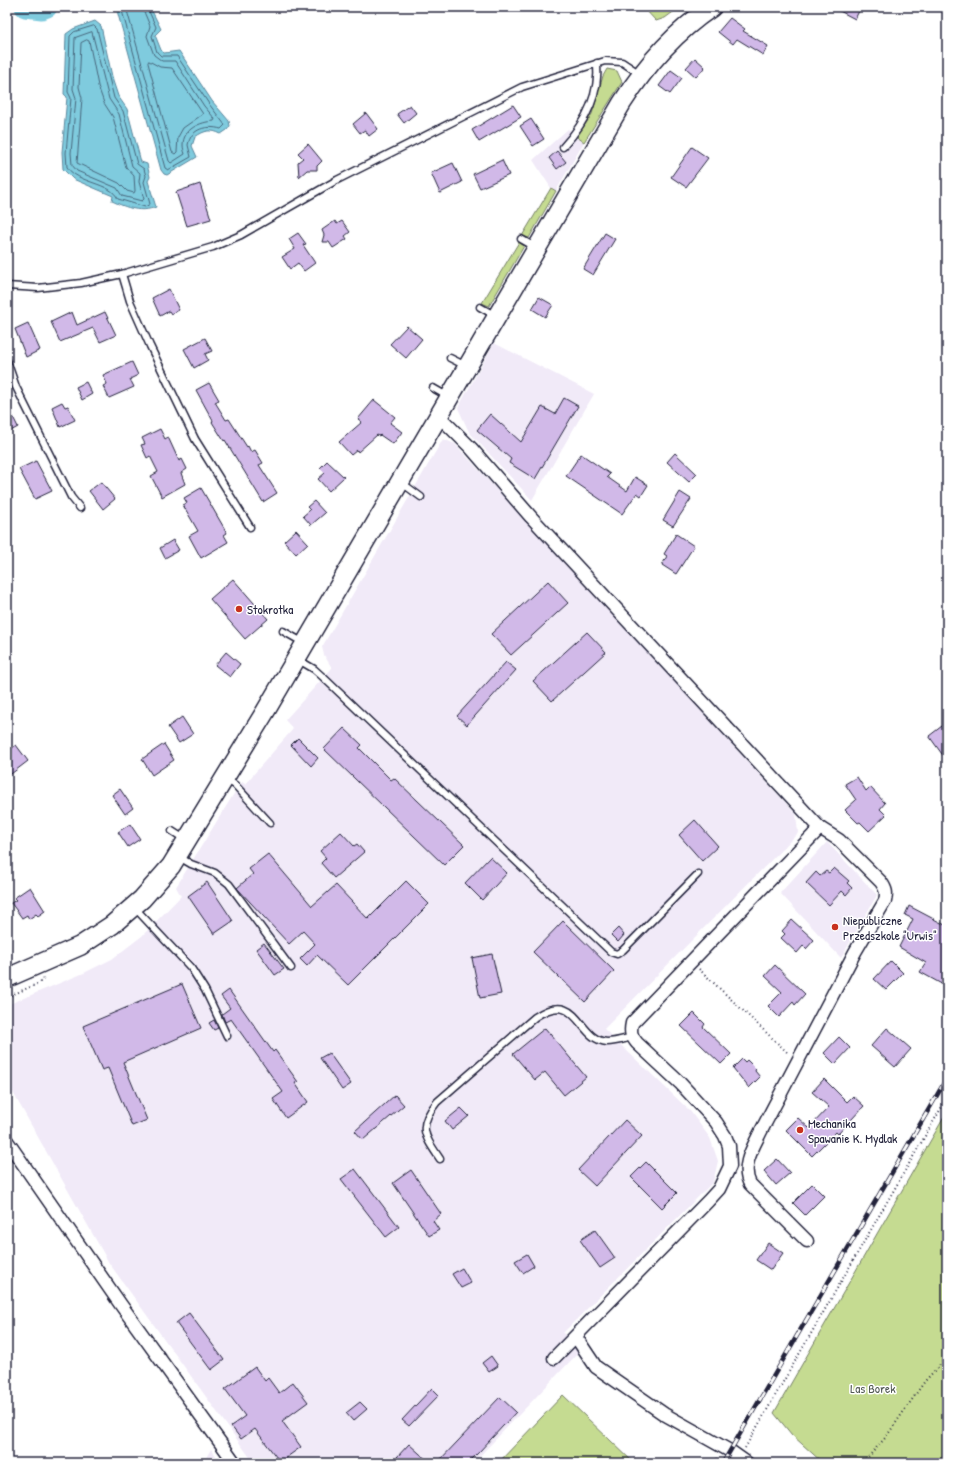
<svg xmlns="http://www.w3.org/2000/svg" width="954" height="1470" font-family="'Patrick Hand',sans-serif">
  <style>
    .built { fill: #f1eaf8 }
    .green { fill: #c5db91; stroke: #747e66 }
    .water { fill: #7fcbde; stroke: #5a879d }
    .lines { fill: none; stroke-linecap: round; stroke-linejoin: round }
    .shore { stroke: #47667c; stroke-width: 1 }
    .river { stroke: #7fcbde; stroke-width: 21 }
    .building { fill: #d1b9e8; stroke: #22223b }
    .service-casing { stroke: #22223b; stroke-width: 9 }
    .minor-casing { stroke: #22223b; stroke-width: 15 }
    .secondary-casing { stroke: #22223b; stroke-width: 21 }
    .path { stroke: #22223b; stroke-width: 2; stroke-dasharray: 1 3; stroke-linecap: butt }
    .service { stroke: #fff; stroke-width: 6 }
    .minor { stroke: #fff; stroke-width: 12 }
    .secondary { stroke: #fff; stroke-width: 18 }
    .rail-casing { stroke: #22223b; stroke-width: 4.5 }
    .rail { stroke: #fff; stroke-width: 3; stroke-dasharray: 9; stroke-linecap: butt }
    .poi-dot { fill: #c8321e; stroke: #fff; stroke-width: 1.5 }
    .labels { text-anchor: middle; dominant-baseline: central; stroke-width: 3; stroke-linejoin: round; paint-order: stroke }
    .poi-label { font-size: 13px; fill: #22223b; stroke: #fff; text-anchor: start }
    .park-label { font-size: 13px; fill: #535a55; stroke: #fff }
  </style>
  <rect width="100%" height="100%" fill="#fff"/>
  <filter id="ink" filterUnits="userSpaceOnUse"><feTurbulence type="fractalNoise" baseFrequency=".025" numOctaves="2"/><feDisplacementMap in="SourceGraphic" scale="8" xChannelSelector="R" yChannelSelector="G"/><feConvolveMatrix kernelMatrix="1 2 1 2 8 2 1 2 1" color-interpolation-filters="sRGB"/></filter>
  <g filter="url(#ink)">
    <g class="built">
      <path d="M568 129 584 142 556 191 551 188 533 160Z"/>
      <path d="M494 343 594 394 532 500 469 432 458 408Z"/>
      <path d="M443 439 455 444 796 814 798 833 604 1029 690 1111 710 1138 718 1161 713 1182 563 1333 581 1350 473 1463H254L109 1263 7 1082V1005L84 973 112 959 142 936 181 896 176 887 235 792 242 782 245 784 293 729 285 720 332 668 324 655 322 647Z"/>
      <path d="M827 842 877 895 841 958 780 893Z"/>
      <path d="M211 1449 221 1463H203Z"/>
    </g>
    <g class="green">
      <path d="M643 7H680L665 18 656 21Z"/>
      <path d="M607 69 617 71 622 82 584 142 577 137 592 114 603 76Z"/>
      <path d="M551 188 556 191 529 238 522 236Z"/>
      <path d="M519 242 524 246 489 306 482 303Z"/>
      <path d="M947 1112V1463H823L792 1435 774 1413Z"/>
      <path d="M563 1395 634 1463H498Z"/>
    </g>
    <g class="water">
      <path d="M116 7H150L161 29 155 35 161 50 164 53 179 51 212 101 229 121 230 126 227 130 221 134C211 129 205 130 195 137L192 146 197 157 167 175 164 174 161 170Z"/>
      <path d="M95 21 101 26 113 81 118 96 127 109 141 162 147 164 150 177 148 181 156 207C141 213 127 208 112 201L113 196 73 179 63 169 62 152 67 97 64 94 66 34 73 29Z"/>
    </g>
    <g class="lines">
      <g class="shore">
        <path d="M121 7 165 168 168 170 191 157 188 145C191 128 207 125 221 129L225 125 209 104 177 56H161L157 52 152 36 156 27 147 7"/>
        <path d="M126 7 169 161 171 163 185 154C184 151 183 148 183 145 183 129 200 122 214 121L215 119 204 106 175 61H162L154 55 147 36 150 26 142 7"/>
        <path d="M94 26 97 29 114 98 123 111 137 164 144 169 146 176 144 182 150 204 145 207 118 199C111 182 78 184 67 167L66 153 71 98 68 92 70 36 74 32Z"/>
        <path d="M92 32 109 99 119 114 132 166 140 173 139 182 144 199 142 201 122 196 117 188 77 171 72 165 71 153 76 98 73 89 75 38Z"/>
        <path d="M87 40 89 41 98 86 104 103 113 117 126 167 134 176 135 191 134 193 127 191 119 183 77 163 82 98 79 87 81 43Z"/>
        <path d="M149 61 160 67 172 68 203 114 183 128 178 137 177 152 175 154 172 152 148 63Z"/>
      </g>
      <path class="river" d="M25 7 42 9 47 7"/>
    </g>
    <g class="building">
      <path d="M832 7H861L855 19Z"/>
      <path d="M730 18 745 29 743 31 768 46 763 55 737 39 733 44 718 32Z"/>
      <path d="M695 58 705 67 696 77 686 68Z"/>
      <path d="M671 70 682 78 670 94 659 86Z"/>
      <path d="M410 105 416 113 404 123 397 114Z"/>
      <path d="M513 105 521 117 479 142 472 130Z"/>
      <path d="M366 113 378 129 369 136 365 130 360 133 353 124Z"/>
      <path d="M531 119 544 139 533 146 520 126Z"/>
      <path d="M308 144 322 161 317 166V170H307L299 177 298 162 303 158 298 153Z"/>
      <path d="M692 147 708 158 686 187 671 177Z"/>
      <path d="M557 151 566 162 557 169 549 158Z"/>
      <path d="M502 160 509 175 480 188 473 174Z"/>
      <path d="M453 163 462 182 440 193 431 173Z"/>
      <path d="M200 184 211 219 187 226 176 192Z"/>
      <path d="M335 221 337 224 342 221 350 232 345 236 347 239 333 248 329 242H322L324 235 322 230Z"/>
      <path d="M298 233 306 244 303 245 315 263 304 271 298 263 290 269 282 257 295 249 289 239Z"/>
      <path d="M605 233 615 239 593 275 583 269Z"/>
      <path d="M169 289 179 310 171 314 169 311 160 316 152 298Z"/>
      <path d="M539 297 553 305 545 317 532 309Z"/>
      <path d="M72 312 77 325 105 312 116 335 100 342 93 328 60 342 51 322Z"/>
      <path d="M28 323 40 350 26 357 15 329Z"/>
      <path d="M407 326 422 339 406 358 390 344Z"/>
      <path d="M205 338 212 351 205 354 208 360 194 368 184 349Z"/>
      <path d="M132 362 138 375 130 379 134 387 109 398 103 386 107 384 103 375Z"/>
      <path d="M86 382 92 394 82 400 76 387Z"/>
      <path d="M209 383 219 400 215 402 226 420 229 419 247 447 248 446 251 452 255 450 263 463 259 465 277 493 263 502 225 440 224 441 212 422 213 421 196 390Z"/>
      <path d="M564 398 578 406 535 479 509 463 511 459 477 430 490 414 521 442 542 407 555 414Z"/>
      <path d="M374 400 395 417 390 423 402 432 393 444 380 435 379 436 377 435 358 452 357 450 351 455 339 442 362 422 358 419Z"/>
      <path d="M62 402 65 407 68 406 75 420 60 427 52 407Z"/>
      <path d="M7 405 18 427 7 433Z"/>
      <path d="M160 429 165 439 168 437 179 461 182 459 187 469 181 473 185 484 162 497 151 476 158 472 150 456 147 458 141 445 145 444 142 438Z"/>
      <path d="M675 453 697 474 689 482 667 462Z"/>
      <path d="M581 454 610 474 607 477 627 491 635 477 648 485 641 496 637 493 622 514 566 476Z"/>
      <path d="M36 461 52 491 35 499 19 469Z"/>
      <path d="M327 461 344 477 329 491 318 479 325 473 320 468Z"/>
      <path d="M101 482 115 499 103 509 89 491Z"/>
      <path d="M201 488 227 533 224 535 228 542 201 558 189 536 198 531 183 505 187 503 184 498Z"/>
      <path d="M680 492 691 499 673 526 663 520Z"/>
      <path d="M314 501 325 513 311 525 303 516 310 510 307 507Z"/>
      <path d="M296 530 308 543 296 554 284 541Z"/>
      <path d="M676 534 694 546 676 574 662 565 667 556 664 554Z"/>
      <path d="M173 540 179 550 165 558 160 548Z"/>
      <path d="M233 579 268 619 245 639 210 599Z"/>
      <path d="M548 581 568 603 511 655 491 634Z"/>
      <path d="M587 632 606 652 552 701 533 681Z"/>
      <path d="M226 652 240 664 230 677 215 665Z"/>
      <path d="M506 662 516 670 467 725 457 716Z"/>
      <path d="M182 717 193 734 179 743 168 727Z"/>
      <path d="M942 726 947 733V761L929 736Z"/>
      <path d="M344 728 362 745 359 748 391 780 394 778 464 845 444 865 324 749Z"/>
      <path d="M298 738 318 758 311 766 291 745Z"/>
      <path d="M164 744 174 760 152 775 142 759Z"/>
      <path d="M16 745 28 761 7 777V752Z"/>
      <path d="M857 777 866 791 870 787 885 803 880 809 886 815 869 831 860 822 858 823 845 810 856 800 845 784Z"/>
      <path d="M120 789 133 808 125 814 112 795Z"/>
      <path d="M695 820 718 846 702 861 679 835Z"/>
      <path d="M130 824 140 839 128 847 118 832Z"/>
      <path d="M341 832 354 846 357 844 364 852 334 878 321 863 326 858 320 851Z"/>
      <path d="M268 854 312 906 336 885 368 919 406 881 429 904 348 985 317 955 307 966 300 959 315 944 303 931 289 944 237 888 253 874 249 869Z"/>
      <path d="M490 857 507 873 482 900 465 883Z"/>
      <path d="M834 868 849 881 847 883 852 888 846 895 842 891 829 905 806 883 816 872 820 876 826 871 829 873Z"/>
      <path d="M207 882 233 921 214 934 188 896Z"/>
      <path d="M30 887 45 911 38 916 36 914 29 919 27 915 22 918 11 903 16 900 14 898Z"/>
      <path d="M909 906 947 926V987L920 972 926 963 899 947 913 919 905 915Z"/>
      <path d="M792 920 814 940 806 949 803 946 797 953 781 938 785 934 782 931Z"/>
      <path d="M563 921 614 971 585 1002 533 952Z"/>
      <path d="M618 928 624 935 618 942 611 935Z"/>
      <path d="M264 943 284 969 275 975 256 949Z"/>
      <path d="M492 954 501 994 480 998 472 958Z"/>
      <path d="M891 961 903 973 886 990 874 979Z"/>
      <path d="M775 965 805 994 795 1005 793 1002 779 1017 768 1006 782 992 765 976Z"/>
      <path d="M182 984 201 1028 123 1062 147 1120 132 1126 108 1068 102 1070 83 1026Z"/>
      <path d="M229 990 273 1052 275 1050 298 1082 295 1083 308 1102 286 1118 273 1099 283 1092 231 1019 225 1022 222 1014 230 1008 221 996Z"/>
      <path d="M694 1013 705 1024 703 1027 731 1054 721 1064 681 1026Z"/>
      <path d="M214 1020 218 1028 214 1030 209 1023Z"/>
      <path d="M545 1028 586 1077 564 1095 545 1072 535 1080 513 1054Z"/>
      <path d="M887 1028 911 1049 895 1067 871 1046Z"/>
      <path d="M839 1037 850 1048 835 1064 824 1053Z"/>
      <path d="M329 1053 351 1084 342 1090 320 1058Z"/>
      <path d="M742 1059 745 1062 747 1060 756 1069 755 1071 760 1077 749 1088 733 1068Z"/>
      <path d="M824 1079 847 1102 853 1096 864 1106 838 1134 836 1132 812 1156 786 1130 798 1118 809 1128 829 1107 812 1092Z"/>
      <path d="M395 1095 404 1105 363 1140 355 1131Z"/>
      <path d="M461 1108 469 1116 452 1130 445 1121Z"/>
      <path d="M625 1120 642 1136 595 1186 578 1170Z"/>
      <path d="M777 1159 790 1173 776 1185 764 1171Z"/>
      <path d="M646 1162 677 1193 662 1208 631 1177Z"/>
      <path d="M355 1169 399 1227 386 1237 341 1179Z"/>
      <path d="M411 1170 441 1214 433 1221 439 1230 429 1236 393 1183Z"/>
      <path d="M812 1184 824 1196 805 1215 793 1203Z"/>
      <path d="M595 1230 615 1258 600 1268 580 1240Z"/>
      <path d="M768 1243 783 1253 771 1270 756 1260Z"/>
      <path d="M527 1254 534 1266 523 1273 515 1261Z"/>
      <path d="M462 1268 471 1283 461 1288 452 1274Z"/>
      <path d="M189 1313 224 1360 211 1370 176 1323Z"/>
      <path d="M491 1356 498 1366 489 1372 482 1363Z"/>
      <path d="M255 1367 265 1381 268 1378 279 1393 293 1382 308 1402 282 1421 301 1447 280 1462 255 1429 241 1439 231 1426 245 1416 225 1389Z"/>
      <path d="M432 1388 439 1395 409 1426 402 1420Z"/>
      <path d="M500 1397 516 1412 479 1452 468 1463H437Z"/>
      <path d="M360 1402 367 1409 353 1421 346 1413Z"/>
      <path d="M409 1444 430 1463H403L397 1457Z"/>
    </g>
    <g class="lines">
      <g class="service-casing">
        <g id="service">
          <path d="M563 147C585 123 600 96 597 63"/>
          <path d="M521 239 535 247"/>
          <path d="M122 274 130 301 150 346 195 439 250 527"/>
          <path d="M7 286 38 288 81 283 122 274 213 247 241 235 337 180 522 87 605 61 622 62 640 74"/>
          <path d="M480 307 496 316"/>
          <path d="M450 358 466 366"/>
          <path d="M7 361 16 387 71 497 80 508"/>
          <path d="M433 388 447 396"/>
          <path d="M402 483 421 497"/>
          <path d="M283 631 304 643"/>
          <path d="M297 659 314 669 324 678 611 952 617 954 623 950 698 874"/>
          <path d="M226 779 235 785 270 823"/>
          <path d="M172 831 186 840"/>
          <path d="M179 857 191 864 215 873 229 884 291 968"/>
          <path d="M134 907 191 968 205 990 227 1036"/>
          <path d="M440 1159C424 1135 417 1127 437 1102L535 1017C579 988 577 1040 607 1042 615 1042 624 1039 632 1037"/>
        </g>
      </g>
      <g class="minor-casing">
        <g id="minor">
          <path d="M438 416 445 422 471 448 531 517 820 828 632 1023C630 1032 631 1036 637 1043L680 1083 716 1122 725 1136 729 1146 730 1166 719 1189 708 1201 554 1358"/>
          <path d="M7 1141 121 1305 235 1463"/>
          <path d="M807 1241 750 1184C741 1167 752 1149 760 1133L855 952 885 901C887 893 886 889 881 882L839 840 820 828"/>
          <path d="M576 1337 596 1367 664 1414 730 1451 747 1463"/>
        </g>
      </g>
      <g class="secondary-casing">
        <path id="secondary" d="M7 978 80 946 112 925 142 899 171 866 265 712 622 103C646 65 675 32 712 7"/>
      </g>
      <g class="path">
        <path d="M726 10 730 7"/>
        <path d="M699 969 789 1054"/>
        <path d="M7 997 37 984 44 979"/>
        <path d="M745 1448 947 1098"/>
        <path d="M715 1463 718 1457"/>
        <path d="M863 1463 886 1437 925 1381 947 1357"/>
      </g>
      <use href="#service" class="service"/>
      <use href="#minor" class="minor"/>
      <use href="#secondary" class="secondary"/>
      <g class="rail-casing">
        <path id="rail" d="M723 1463 947 1078"/>
      </g>
      <use href="#rail" class="rail"/>
    </g>
  </g>
  <g class="poi-dot">
    <circle cx="239" cy="609" r="4"/>
    <circle cx="835" cy="927" r="4"/>
    <circle cx="800" cy="1130" r="4"/>
  </g>
  <g class="labels">
    <g class="poi-label">
      <text x="247" y="609">Stokrotka</text>
      <text x="843" y="920">Niepubliczne<tspan x="843" dy="15">Przedszkole "Urwis"</tspan></text>
      <text x="808" y="1123">Mechanika<tspan x="808" dy="15">Spawanie K. Mydlak</tspan></text>
    </g>
    <g class="park-label">
      <text x="873" y="1388">Las Borek</text>
    </g>
  </g>
  <rect width="954" height="1470" fill="none" stroke="#fff" stroke-width="24"/>
  <rect x="12" y="12" width="930" height="1446" fill="none" stroke="#22223b" stroke-width="1.5" filter="url(#ink)"/>
</svg>
